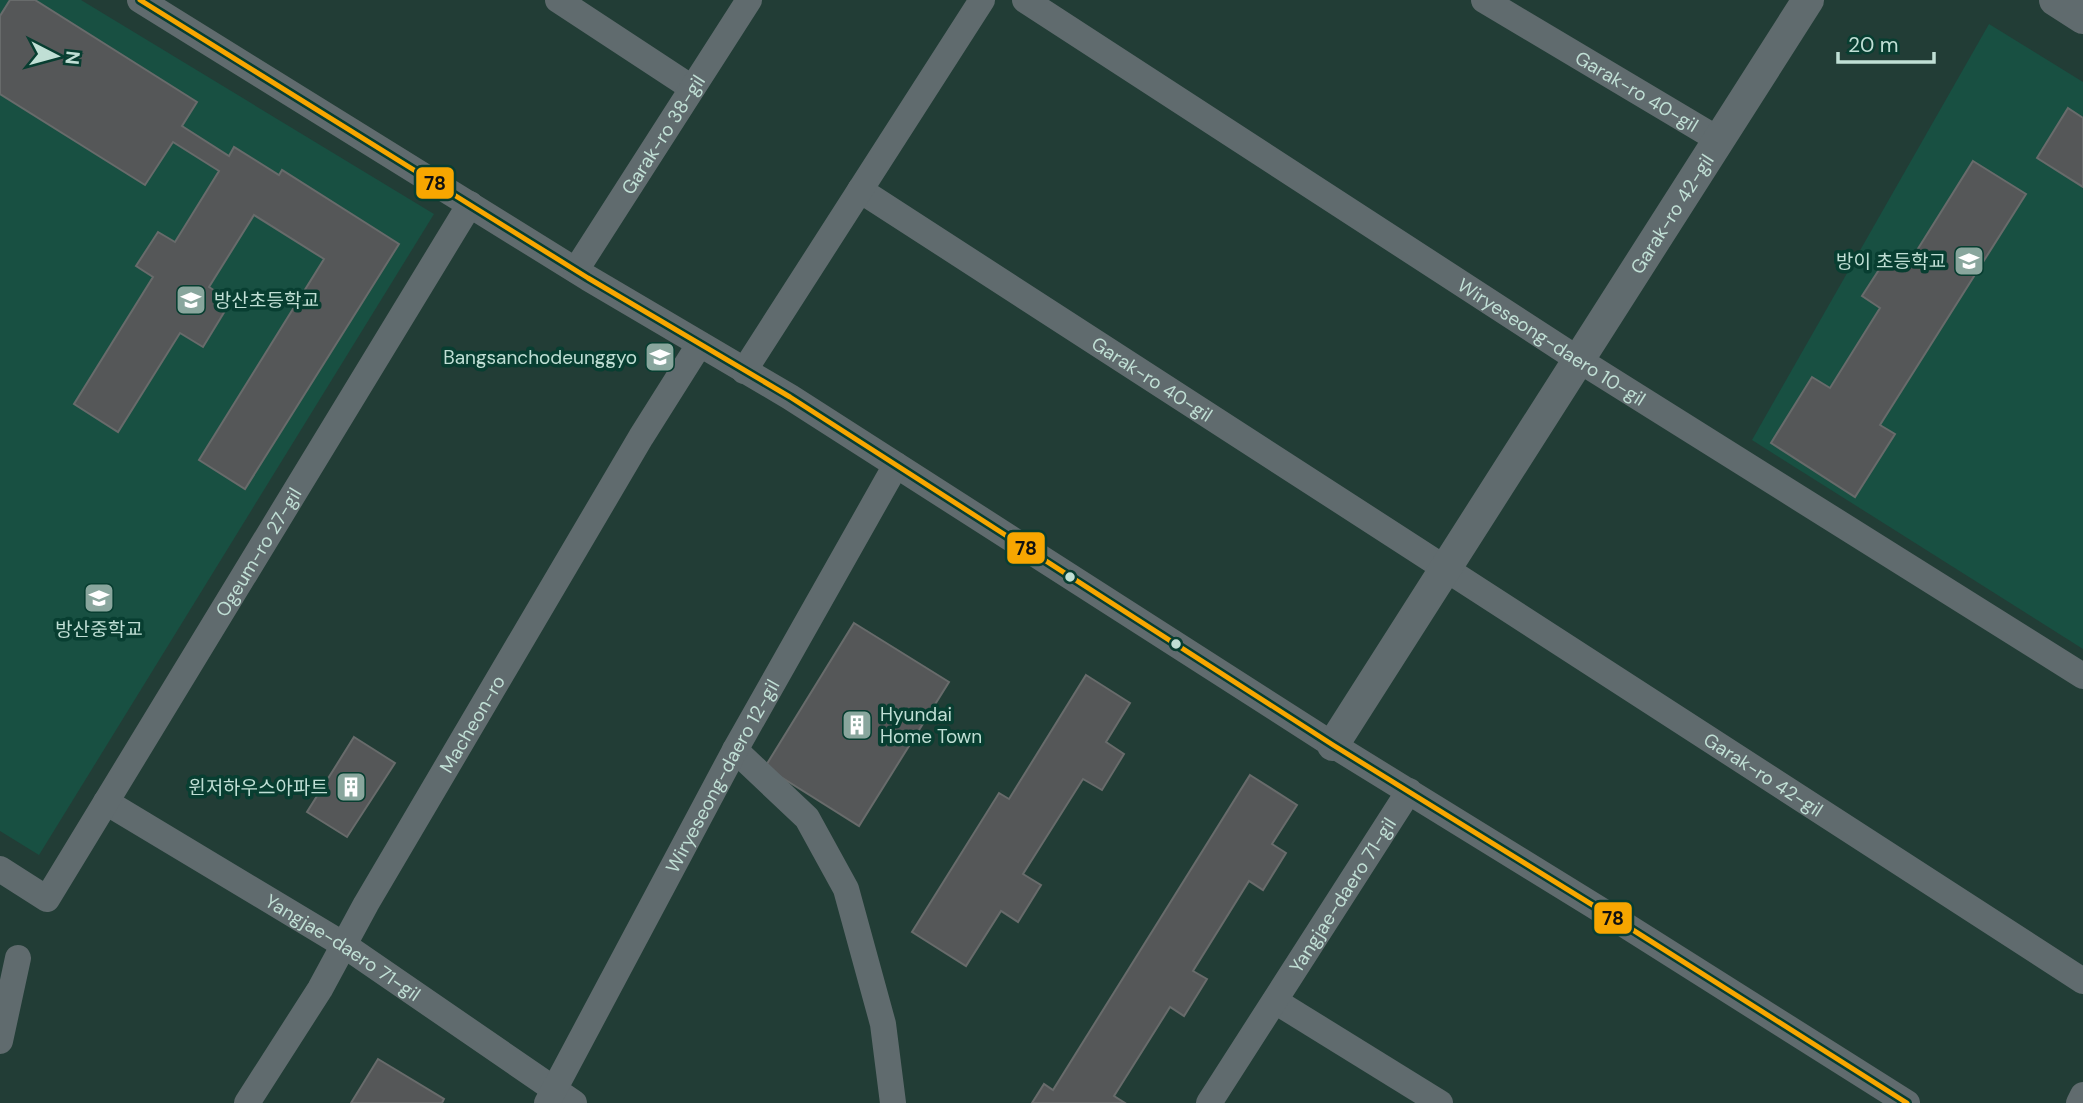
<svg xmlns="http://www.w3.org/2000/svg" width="2083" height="1103" font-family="'DM Sans','Noto Sans KR',sans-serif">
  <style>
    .built { fill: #185042 }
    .building { fill: #555758; stroke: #686b6b; stroke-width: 2 }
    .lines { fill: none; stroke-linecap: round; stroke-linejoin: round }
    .minor { stroke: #606b6e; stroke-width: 26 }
    .tertiary { stroke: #606b6e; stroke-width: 32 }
    .bus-1-casing { stroke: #083e31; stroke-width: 10 }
    .bus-1 { stroke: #f7a600; stroke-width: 5 }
    .bus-dot { fill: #c0dfd5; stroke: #083e31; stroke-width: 2.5 }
    .labels { text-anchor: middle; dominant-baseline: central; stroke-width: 7; stroke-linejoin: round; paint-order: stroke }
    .street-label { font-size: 19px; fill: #c0dfd5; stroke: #083e31 }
    .poi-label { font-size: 19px; fill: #c0dfd5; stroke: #083e31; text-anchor: end }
    .line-badge { stroke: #083e31; stroke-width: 2.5 }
    .pale-badge-label { font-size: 19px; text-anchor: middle; font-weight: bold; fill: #111 }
  </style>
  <rect width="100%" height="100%" fill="#223d36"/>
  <g class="built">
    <path d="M0 0H81L434 214 39 855 0 831Z"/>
    <path d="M1989 24 2083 82V649L1752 440Z"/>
  </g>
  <g class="building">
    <path d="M10 0H35L197 102 182 126 229 156 234 147 279 175 282 170 399 244 245 489 199 460 324 259 254 215 209 287 231 301 203 347 180 333 118 432 74 404 153 277 136 266 158 232 175 242 219 171 173 142 145 185 0 94V16Z"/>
    <path d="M2068 108 2083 118V187L2037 158Z"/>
    <path d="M1973 161 2026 194 1880 425 1895 434 1855 497 1771 443 1812 377 1830 388 1880 308 1862 296 1886 259 1904 271Z"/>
    <path d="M854 623 949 682 859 826 765 767Z"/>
    <path d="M1086 675 1130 703 1106 742 1124 754 1102 790 1083 779 1023 874 1041 885 1018 922 1001 911 966 966 912 932 999 793 1009 799Z"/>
    <path d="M354 737 395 763 347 837 307 812Z"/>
    <path d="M1250 775 1297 805 1272 844 1286 853 1263 890 1249 881 1193 971 1207 979 1184 1016 1170 1007 1114 1096 1125 1103H1032L1044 1084 1053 1090Z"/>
    <path d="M378 1059 444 1099 442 1103H351Z"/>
  </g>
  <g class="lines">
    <g class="minor">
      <path d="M140 0 588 278 790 397 1333 745 1625 925 1907 1103"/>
      <path d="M558 0 692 88"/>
      <path id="s1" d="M1025 0 1579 360 2083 676"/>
      <path id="s2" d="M1484 0 1719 140"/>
      <path id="s3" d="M860 190 2083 981"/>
      <path id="s4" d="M576 270 749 0"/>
      <path d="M744 371 982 0"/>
      <path d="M735 750 807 818 846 889 883 1024 893 1103"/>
      <path id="s5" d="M106 802 344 945 574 1103"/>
      <path id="s6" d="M0 869 47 899 470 204"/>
      <path d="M1275 1001 1440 1103"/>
      <path d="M0 1041 18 958"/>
      <path id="s7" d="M247 1103 320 989 366 904 641 437 699 345"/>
      <path id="s8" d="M547 1103 735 750 896 465"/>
      <path id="s9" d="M1209 1103 1409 791"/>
      <path d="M2079 1103 2083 1095"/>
    </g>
    <g class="tertiary">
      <path d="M2055 0 2083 18"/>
      <path id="s10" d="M1333 745 1808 0"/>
    </g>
    <g class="bus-1-casing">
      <path id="bus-1" d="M140 0 588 278 790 397 1333 745 1625 925 1907 1103"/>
    </g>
    <use href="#bus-1" class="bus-1"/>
  </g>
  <defs>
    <g id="school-square" transform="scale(1.575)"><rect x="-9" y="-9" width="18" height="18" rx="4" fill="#89a69d" stroke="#083e31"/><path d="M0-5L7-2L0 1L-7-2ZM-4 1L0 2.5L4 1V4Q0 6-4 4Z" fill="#fff"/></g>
    <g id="building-square" transform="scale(1.575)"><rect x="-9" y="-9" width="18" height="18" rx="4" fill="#89a69d" stroke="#083e31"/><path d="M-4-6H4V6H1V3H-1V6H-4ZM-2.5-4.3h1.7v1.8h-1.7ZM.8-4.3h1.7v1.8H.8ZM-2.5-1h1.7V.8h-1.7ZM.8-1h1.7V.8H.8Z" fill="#fff"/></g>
  </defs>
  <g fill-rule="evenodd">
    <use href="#school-square" x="1969" y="261"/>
    <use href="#school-square" x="191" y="300"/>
    <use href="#school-square" x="660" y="357"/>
    <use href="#school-square" x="99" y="598"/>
    <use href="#building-square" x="857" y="725"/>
    <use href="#building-square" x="351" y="787"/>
  </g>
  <g class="bus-dot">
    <circle cx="1070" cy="577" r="6"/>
    <circle cx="1176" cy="644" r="6"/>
  </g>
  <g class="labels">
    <g class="street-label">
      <text stroke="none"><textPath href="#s2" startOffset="178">Garak-ro 40-gil</textPath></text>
      <text stroke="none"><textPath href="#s4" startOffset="161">Garak-ro 38-gil</textPath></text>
      <text stroke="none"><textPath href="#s10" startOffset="630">Garak-ro 42-gil</textPath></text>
      <text stroke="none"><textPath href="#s1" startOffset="628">Wiryeseong-daero 10-gil</textPath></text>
      <text stroke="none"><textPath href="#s3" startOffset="348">Garak-ro 40-gil</textPath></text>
      <text stroke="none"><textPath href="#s6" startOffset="462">Ogeum-ro 27-gil</textPath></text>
      <text stroke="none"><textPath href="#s7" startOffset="441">Macheon-ro</textPath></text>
      <text stroke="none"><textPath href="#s8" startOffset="371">Wiryeseong-daero 12-gil</textPath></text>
      <text stroke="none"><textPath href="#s3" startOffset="1076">Garak-ro 42-gil</textPath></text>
      <text stroke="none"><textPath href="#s9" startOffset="247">Yangjae-daero 71-gil</textPath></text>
      <text stroke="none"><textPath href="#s5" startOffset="278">Yangjae-daero 71-gil</textPath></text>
    </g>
    <g class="poi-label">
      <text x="1946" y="261">방이 초등학교</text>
      <text x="214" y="300" text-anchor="start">방산초등학교</text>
      <text x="637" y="357">Bangsanchodeunggyo</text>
      <text x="99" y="629" text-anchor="middle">방산중학교</text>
      <text x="880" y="714" text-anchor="start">Hyundai<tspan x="880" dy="22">Home Town</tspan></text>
      <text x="328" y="787">윈저하우스아파트</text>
    </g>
  </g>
  <g class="line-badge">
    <rect x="415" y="166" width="40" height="34" rx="7" fill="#f7a600"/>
    <rect x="1006" y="531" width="40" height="34" rx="7" fill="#f7a600"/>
    <rect x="1593" y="901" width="40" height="34" rx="7" fill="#f7a600"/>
  </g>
  <g class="pale-badge-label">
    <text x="435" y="190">78</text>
    <text x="1026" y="555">78</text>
    <text x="1613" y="925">78</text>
  </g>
  <g transform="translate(56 56) rotate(96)" stroke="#083e31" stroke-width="5" paint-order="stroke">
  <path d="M0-5L12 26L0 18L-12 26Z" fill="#c0dfd5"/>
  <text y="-10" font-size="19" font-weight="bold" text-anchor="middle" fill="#c0dfd5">N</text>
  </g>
  <path d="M1838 52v10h96v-10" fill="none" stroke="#c0dfd5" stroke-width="3.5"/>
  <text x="1848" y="52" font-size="21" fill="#c0dfd5" stroke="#083e31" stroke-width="5" paint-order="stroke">20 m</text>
</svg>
